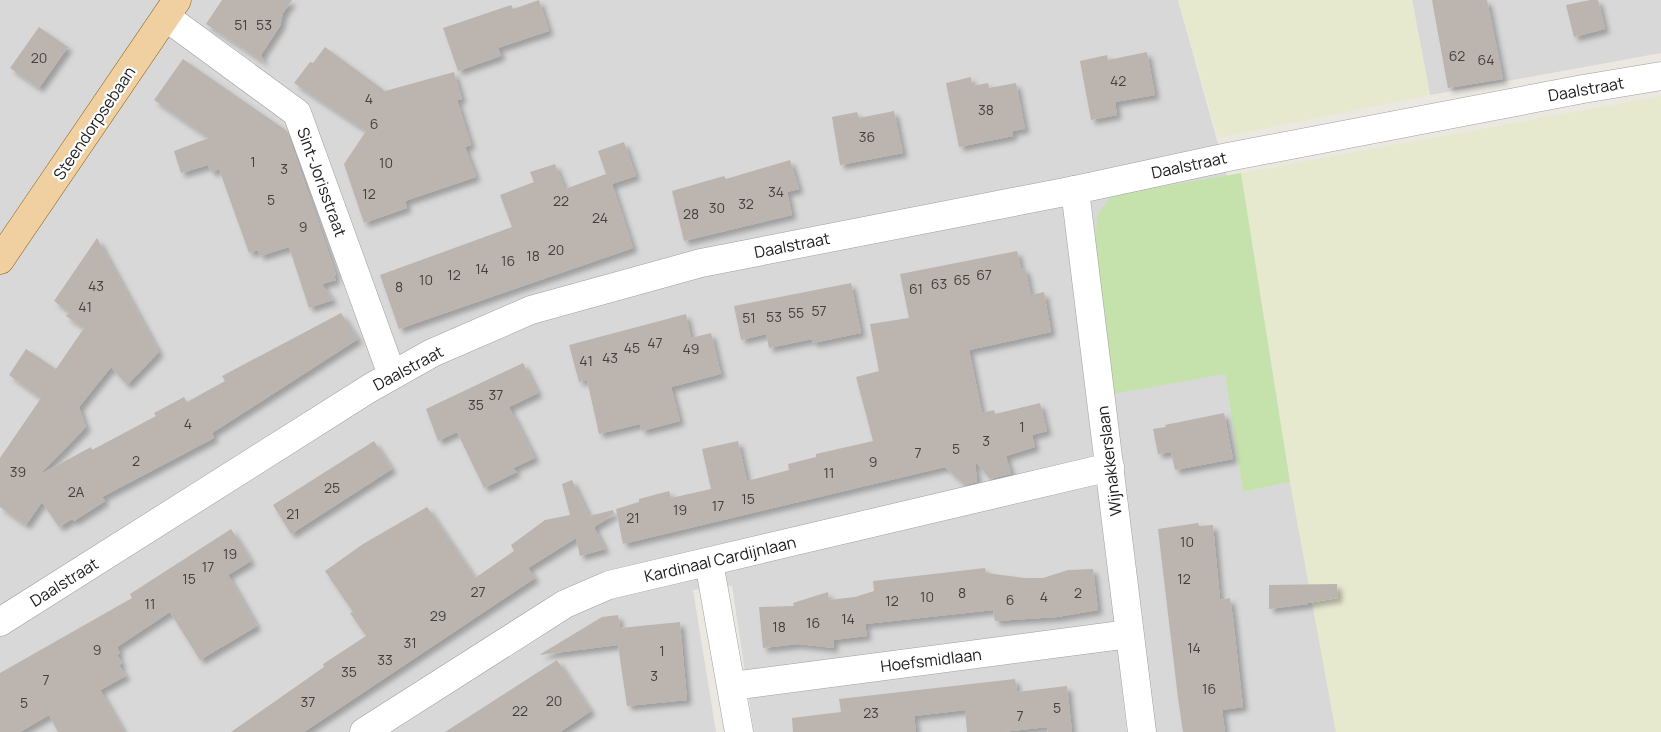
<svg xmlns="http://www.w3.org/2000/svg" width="1661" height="732" font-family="Manrope,sans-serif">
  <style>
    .residential { fill: #d9d8d8 }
    .farmland { fill: #e6e9ce }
    .grass { fill: #c5e1ac }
    .building { fill: #bbb4af; filter: url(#shadow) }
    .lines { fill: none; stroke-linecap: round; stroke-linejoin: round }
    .minor-casing { stroke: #9f9f9f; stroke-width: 29 }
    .major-casing { stroke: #825e10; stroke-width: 29 }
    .minor { stroke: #fff; stroke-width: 28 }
    .major { stroke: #f0d0a1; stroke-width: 28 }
    .labels { text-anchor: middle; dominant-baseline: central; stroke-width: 4.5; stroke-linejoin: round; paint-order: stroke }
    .number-label { font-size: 14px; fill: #434140 }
    .street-label { font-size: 16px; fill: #1b1b1b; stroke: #fff }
  </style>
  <defs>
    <filter id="shadow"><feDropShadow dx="4.5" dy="4.5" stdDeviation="2.5" flood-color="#0004"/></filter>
  </defs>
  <rect width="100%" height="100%" fill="#ebe8e1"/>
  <g class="residential">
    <path d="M0 0H1178L1227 176 1112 195 1113 394 1225 373 1243 492 1290 482 1336 732H1150L1103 523 1127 732H754L732 586 693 590 716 732H0Z"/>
    <path d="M1412 0H1661V53L1430 95Z"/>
  </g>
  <g class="farmland">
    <path d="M1178 0H1412L1430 95 1218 138Z"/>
    <path d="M1661 96V732H1336L1290 482 1241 173Z"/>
  </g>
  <path class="grass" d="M1241 173 1290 482 1243 492 1225 374 1113 394 1095 265 1097 215 1112 195Z"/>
  <g class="building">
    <path d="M222 0H292L283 13 280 26 261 55 264 62 206 24Z"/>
    <path d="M539 0 549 31 498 48 501 56 458 71 443 28 511 5 513 9Z"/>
    <path d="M1432 0H1487L1503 79 1448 88Z"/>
    <path d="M1590 0H1598L1605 29 1574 37 1566 5Z"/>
    <path d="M39 27 68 47 39 88 10 68Z"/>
    <path d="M325 47 385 91 454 72 462 99 457 100 471 145 465 147 476 177 405 201 407 208 364 223 344 164 366 131 294 83 310 62 313 63Z"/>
    <path d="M1147 52 1155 95 1115 102 1117 115 1091 120 1080 61 1107 55 1108 60Z"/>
    <path d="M183 59 287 131 336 275 334 276 336 280 322 284 333 300 309 308 289 247 260 256 258 250 249 253 219 169 211 172 208 165 181 173 174 151 209 138 154 100Z"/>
    <path d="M971 77 972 86 988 83 989 88 1016 83 1025 129 1012 131 1013 136 959 147 946 83Z"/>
    <path d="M894 111 903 153 840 165 832 117 857 112 859 118Z"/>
    <path d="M624 142 636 176 612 184 633 248 399 329 380 275 512 227 500 195 534 182 530 172 555 164 565 189 606 174 598 151Z"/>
    <path d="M790 160 799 189 787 192 792 215 684 241 672 191 724 176 726 179Z"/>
    <path d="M97 238 159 352 127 385 111 367 79 407 86 427 39 475 91 447 92 450 156 416 154 413 184 397 187 402 225 381 222 376 341 313 358 339 212 433 214 438 102 497 105 501 74 521 72 519 59 527 42 502 26 525 0 507V458L41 398 9 375 26 349 56 369 84 328 66 316 69 312 54 301Z"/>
    <path d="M1017 251 1021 269 1025 268 1031 295 1044 292 1051 332 969 350 982 413 994 410 995 414 1040 403 1047 431 1032 435 1035 447 1006 456 1011 474 990 479 975 461 977 482 965 485 945 467 623 544 616 509 639 502V499L669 491 671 498 711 489 702 449 738 441 747 481 789 470 788 464 816 457V454L873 441 856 377 879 371 870 324 909 318 900 274Z"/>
    <path d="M851 283 861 333 813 343 812 339 769 348 766 334 741 340 734 306Z"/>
    <path d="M686 314 691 338 711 333 721 374 671 387 680 421 642 431 640 424 599 434 587 380 579 382 569 345Z"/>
    <path d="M523 363 538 393 509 407 535 458 513 468 517 472 484 488 457 432 438 441 426 409Z"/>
    <path d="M1224 413 1233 459 1175 470 1171 452 1158 454 1153 429 1166 427 1165 425Z"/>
    <path d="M374 441 392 469 291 534 273 505Z"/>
    <path d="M572 480 589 516 613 510 614 514 594 527 605 549 580 556 576 538 528 568 535 578 304 732H231L324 667 323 664 366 636 350 613 353 612 325 571 363 544 427 507 475 578 514 551 511 545 545 520 570 515 562 484Z"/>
    <path d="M1198 523 1199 526 1213 525 1220 600 1230 598 1233 618 1243 707 1222 710 1225 732H1183L1178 698 1158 529Z"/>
    <path d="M231 529 251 561 228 575 257 626 200 660 170 612 117 647 120 653 117 655 122 663 119 665 126 676 100 690 124 732H58L49 715 20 732H0V673L132 598 130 594Z"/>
    <path d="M985 568 986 573 1024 578H1043L1068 570 1093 569 1098 610 1057 617 995 621 993 610 911 619 865 624 867 636 833 640 834 648 798 644 763 648 759 607 794 606 793 603 828 592 829 600 855 597 874 591 873 581Z"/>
    <path d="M1337 584 1338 598 1308 603V604L1269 609V585Z"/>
    <path d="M618 615 620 628 680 622 687 700 627 706 618 645 539 655 602 617Z"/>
    <path d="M557 660 591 711 560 732H445Z"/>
    <path d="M1015 679 1017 692 1067 686 1072 732H1048L1047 727 1002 732H967L965 710 914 716 916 732H793L792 718 841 712 839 699Z"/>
  </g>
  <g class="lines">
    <g class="minor-casing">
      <g id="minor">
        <path d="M166 17 297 113 392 375"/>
        <path d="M1075 190 1142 732"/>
        <path d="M709 562 739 732"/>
        <path d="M0 622 370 388 432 353 531 310 701 263 1075 190 1228 157 1583 89 1661 76"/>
        <path d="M732 686 1129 634"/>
        <path d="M364 732 565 604 609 585 1110 467"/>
      </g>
    </g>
    <g class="major-casing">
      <path id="major" d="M0 260 177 0"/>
    </g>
    <use href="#minor" class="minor"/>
    <use href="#major" class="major"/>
  </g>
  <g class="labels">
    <g class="number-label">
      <text x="241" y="24">51</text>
      <text x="264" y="24">53</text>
      <text x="1457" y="55">62</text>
      <text x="39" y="57">20</text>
      <text x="1486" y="59">64</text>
      <text x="1118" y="80">42</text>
      <text x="369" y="98">4</text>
      <text x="986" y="109">38</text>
      <text x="374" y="123">6</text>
      <text x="867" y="136">36</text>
      <text x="253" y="161">1</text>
      <text x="386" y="162">10</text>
      <text x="284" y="168">3</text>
      <text x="776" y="191">34</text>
      <text x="369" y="193">12</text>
      <text x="271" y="199">5</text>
      <text x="561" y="200">22</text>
      <text x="746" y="203">32</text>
      <text x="717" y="207">30</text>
      <text x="691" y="213">28</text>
      <text x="600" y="217">24</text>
      <text x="303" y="226">9</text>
      <text x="556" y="249">20</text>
      <text x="533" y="255">18</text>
      <text x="508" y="260">16</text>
      <text x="482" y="268">14</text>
      <text x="454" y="274">12</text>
      <text x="984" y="274">67</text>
      <text x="426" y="279">10</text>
      <text x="962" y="279">65</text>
      <text x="939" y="283">63</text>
      <text x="96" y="285">43</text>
      <text x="399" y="286">8</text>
      <text x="916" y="288">61</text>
      <text x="85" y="306">41</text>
      <text x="819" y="310">57</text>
      <text x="796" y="312">55</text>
      <text x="774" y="316">53</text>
      <text x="749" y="317">51</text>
      <text x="655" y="342">47</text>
      <text x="632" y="347">45</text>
      <text x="691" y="348">49</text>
      <text x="610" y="357">43</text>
      <text x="586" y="360">41</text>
      <text x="496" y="394">37</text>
      <text x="476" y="404">35</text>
      <text x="188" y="423">4</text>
      <text x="1022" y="426">1</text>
      <text x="986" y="440">3</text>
      <text x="956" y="448">5</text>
      <text x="918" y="452">7</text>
      <text x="136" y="460">2</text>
      <text x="873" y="461">9</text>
      <text x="18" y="471">39</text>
      <text x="829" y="472">11</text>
      <text x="332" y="487">25</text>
      <text x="76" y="491">2A</text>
      <text x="748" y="498">15</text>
      <text x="718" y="505">17</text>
      <text x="680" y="509">19</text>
      <text x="293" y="513">21</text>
      <text x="633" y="517">21</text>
      <text x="1187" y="541">10</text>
      <text x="230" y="553">19</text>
      <text x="208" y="566">17</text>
      <text x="189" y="578">15</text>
      <text x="1184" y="578">12</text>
      <text x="478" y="591">27</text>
      <text x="962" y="592">8</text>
      <text x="1078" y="592">2</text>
      <text x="927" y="596">10</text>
      <text x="1044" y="596">4</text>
      <text x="1010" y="599">6</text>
      <text x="892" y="600">12</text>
      <text x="150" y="603">11</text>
      <text x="438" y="615">29</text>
      <text x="848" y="618">14</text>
      <text x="813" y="622">16</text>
      <text x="779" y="626">18</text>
      <text x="410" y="642">31</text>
      <text x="1194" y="647">14</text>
      <text x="97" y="649">9</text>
      <text x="662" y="650">1</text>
      <text x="385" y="659">33</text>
      <text x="349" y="671">35</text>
      <text x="654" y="675">3</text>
      <text x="46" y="679">7</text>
      <text x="1209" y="688">16</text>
      <text x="554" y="700">20</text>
      <text x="308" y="701">37</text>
      <text x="24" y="702">5</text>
      <text x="1057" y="707">5</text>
      <text x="520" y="710">22</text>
      <text x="871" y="712">23</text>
      <text x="1020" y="715">7</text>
    </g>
    <g class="street-label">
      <text transform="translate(1586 89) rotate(-10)">Daalstraat</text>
      <text transform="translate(94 123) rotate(-56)">Steendorpsebaan</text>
      <text transform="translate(1189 165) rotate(-12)">Daalstraat</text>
      <text transform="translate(322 182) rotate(70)">Sint-Jorisstraat</text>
      <text transform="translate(792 245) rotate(-11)">Daalstraat</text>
      <text transform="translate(408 368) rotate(-28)">Daalstraat</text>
      <text transform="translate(1109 461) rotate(-97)">Wijnakkerslaan</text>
      <text transform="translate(720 559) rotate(-13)">Kardinaal Cardijnlaan</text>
      <text transform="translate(64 582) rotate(-32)">Daalstraat</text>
      <text transform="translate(931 660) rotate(-7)">Hoefsmidlaan</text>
    </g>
  </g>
</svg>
